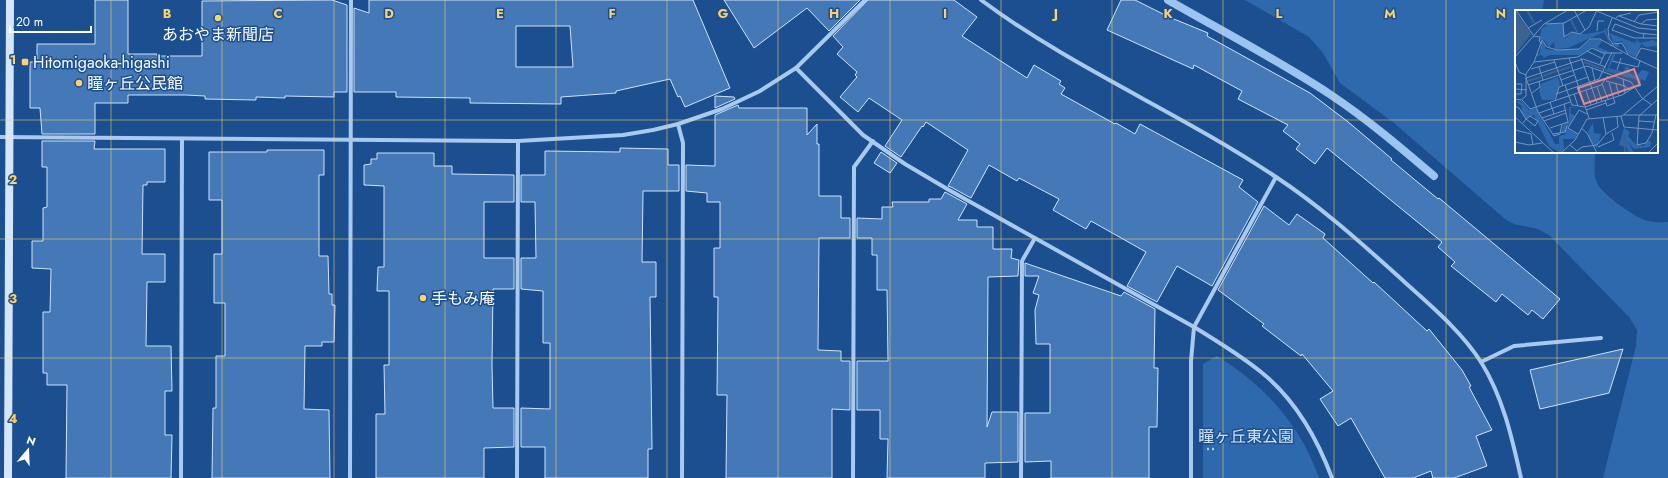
<svg xmlns="http://www.w3.org/2000/svg" width="1668" height="478" font-family="Jost,'Noto Sans JP',sans-serif">
  <style>
    .green { fill: #2e69ad }
    .lines { fill: none; stroke-linecap: round; stroke-linejoin: round }
    .stream { stroke: #9cc4f0; stroke-width: 8 }
    .building { fill: #4478b7; stroke: #cfe3fa; fill-rule: evenodd }
    .path { stroke: #a9c9ee; stroke-width: 2.5; stroke-dasharray: 2 3; stroke-linecap: butt }
    .street { stroke: #a9c9ee; stroke-width: 4 }
    .secondary { stroke: #d6e6fa; stroke-width: 8 }
    .grid { fill: none; stroke: #ffd166; stroke-width: 1; stroke-opacity: 0.55 }
    .poi-dot { fill: #ffd166; stroke: #1b4f8f; stroke-width: 1.5 }
    .labels { text-anchor: middle; dominant-baseline: central; stroke-width: 3; stroke-linejoin: round; paint-order: stroke }
    .poi-label { font-size: 16px; fill: #fff; stroke: #1b4f8f; text-anchor: start }
    .park-label { font-size: 16px; fill: #cfe3fa; stroke: #1b4f8f }
    .inset-river { fill: none; stroke: #3c6290; stroke-width: 2 }
    .inset-road { fill: none; stroke: #7695bc; stroke-width: 1 }
    .view { fill: #e88989; fill-opacity: 0.15; stroke: #e88989; stroke-width: 2 }
    .inset-edge { fill: none; stroke: #fff; stroke-width: 2 }
    .grid-label { font-size: 13px; text-anchor: middle; font-weight: bold; fill: #ffd166; stroke: #1b4f8f; stroke-width: 3; stroke-linejoin: round; paint-order: stroke }
  </style>
  <rect width="100%" height="100%" fill="#1b4f8f"/>
  <g class="green">
    <path d="M1245 0H1544L1542 11H1516V152H1595C1595 162 1593 174 1597 183 1603 195 1636 219 1649 221 1655 223 1662 222 1668 222V478H1603L1636 346 1637 330 1629 317 1549 235 1538 229 1514 224 1505 219 1394 123 1340 83 1323 53 1309 37Z"/>
    <path d="M1217 356C1265 386 1300 424 1319 478H1203V364Z"/>
  </g>
  <g class="lines">
    <path class="stream" d="M1168 0C1222 31 1278 60 1331 95 1367 119 1400 147 1434 176"/>
  </g>
  <g class="building">
    <path d="M95 0H128V54H157V56H202V1L332 0 347 5V92H334V97L285 96V98L256 97V100L205 99V96L186 95H128V103H95V134H42L40 108H30V62H37V44H95Z"/>
    <path d="M369 0H693L730 88 685 107 680 96 678 97 670 79 616 91V93L561 97V104L470 103V98L396 97V92H354V8L369 13ZM516 26H570L573 67H516Z"/>
    <path d="M724 0H860L829 31 807 8 754 48Z"/>
    <path d="M868 0H954L977 17 962 36 1027 78 1034 65 1061 81 1059 84 1065 88 1061 94 1115 124 1116 123 1135 134 1140 124 1243 180 1239 187 1258 202 1212 286 1177 266 1157 302 1127 286 1146 252 1091 221 1086 229 1053 210 1059 199 1019 178 1017 181 989 165 971 198 951 187 948 186 968 150 926 122 923 127 922 126 901 157 885 146 902 120 869 98 858 112 840 97 857 77 855 75 857 72 837 54 843 47 833 36Z"/>
    <path d="M1121 0H1135L1169 17 1208 33 1207 36 1310 93 1347 121 1392 159 1391 160 1438 199 1439 198 1560 299 1543 319 1532 310 1528 315 1502 294 1496 302 1451 266 1455 262 1438 247 1442 242 1327 148 1315 164 1296 149 1300 144 1283 131 1288 125 1238 99 1242 91 1194 65 1193 69 1107 30Z"/>
    <path d="M715 96 734 97 735 99 715 108Z"/>
    <path d="M738 105 739 108H807V135L817 124V144H819V196H841V218H850V238H819L818 350 841 351V361H850V410L832 409V478H726L727 395H717L718 297H714V248H720V202H707V193L686 191V165L715 166V115Z"/>
    <path d="M42 141H95L94 149H165V182H147V185H143L142 254H165V282H147L146 346H171L172 391H165V435H172L171 478H66L67 385H47V373H43V312H50L51 269 32 268V241H43V208L47 207V167H42Z"/>
    <path d="M620 148 668 149V165H679V191H643L642 262H656V297H650L652 449H648V478H545V447H521V408L550 409V343H543V291L521 289V258H536L535 202H521V175H545V151L620 152Z"/>
    <path d="M267 150H324V175H319V256H328L329 294H332V305H335L334 342H322V346H305L304 409 329 410 330 478H212L213 408H216V356H225V303H214V254H222V200H209V152H267Z"/>
    <path d="M881 152 897 163 890 173 874 163Z"/>
    <path d="M377 153H434V166H452V174L514 175V202H484V258H514V289H493L492 365 493 408H514V447L484 448V478H376V414H385L384 365H389V291H377L378 267H384V186L364 185V165L371 164V159H377Z"/>
    <path d="M945 192 967 204 958 220H977V227H993V249H1012L1011 258 1019 260 1018 276 988 277 987 427 992 412H1018V462L985 463V478H887L888 439H880V410H857V361H888L887 290H877V255H872V238H857V218L882 219V207H893L892 202H929V199H941Z"/>
    <path d="M1264 206 1289 225 1297 214 1325 234 1323 238 1373 283 1374 282 1427 331 1429 329 1462 370 1471 386 1469 387 1492 430 1476 436 1487 466 1454 478H1433L1431 471 1413 478H1385L1351 418 1338 426 1320 399 1333 391 1302 354 1301 356 1262 326 1264 324 1218 290Z"/>
    <path d="M1025 263 1121 296 1124 292 1155 309 1154 368H1158L1157 427H1149V478H1051V461L1025 462V413H1050V344H1036L1035 310 1039 295 1033 293 1039 276H1025Z"/>
    <path d="M1623 349 1609 393 1540 409 1530 370Z"/>
  </g>
  <g class="lines">
    <g class="path">
      <path d="M1280 432 1288 427"/>
      <path d="M1207 449H1215"/>
    </g>
    <g class="street">
      <path d="M981 0C1074 69 1181 113 1276 177 1320 206 1359 241 1398 276 1427 303 1459 328 1481 362 1503 397 1512 438 1521 478"/>
      <path d="M796 68 863 135 905 164 949 190 1194 327C1217 341 1240 355 1261 372 1295 399 1317 438 1332 478"/>
      <path d="M678 124 683 143 682 478"/>
      <path d="M0 137 518 141 623 135 653 130 678 124 722 109 760 91 796 68 865 0"/>
      <path d="M1481 362 1514 346 1601 338"/>
      <path d="M181 478 182 139"/>
      <path d="M350 478 351 0"/>
      <path d="M517 478 518 141"/>
      <path d="M853 478 854 167 873 141"/>
      <path d="M1021 478 1022 261 1035 238"/>
      <path d="M1191 478V361L1194 327 1276 177"/>
    </g>
    <path class="secondary" d="M8 478 10 0"/>
  </g>
  <path class="grid" d="M111 0V478M222 0V478M334 0V478M445 0V478M556 0V478M667 0V478M778 0V478M890 0V478M1001 0V478M1112 0V478M1223 0V478M1334 0V478M1446 0V478M1557 0V11M0 120H1516M1657 120H1668M1557 152V478M0 239H1668M0 358H1668"/>
  <g class="poi-dot">
    <circle cx="218" cy="18" r="4"/>
    <rect x="21" y="58" width="8" height="8" rx="2"/>
    <circle cx="79" cy="83" r="4"/>
    <circle cx="423" cy="298" r="4"/>
  </g>
  <g class="labels">
    <g class="poi-label">
      <text x="218" y="34" text-anchor="middle">あおやま新聞店</text>
      <text x="33" y="62">Hitomigaoka-higashi</text>
      <text x="87" y="83">瞳ヶ丘公民館</text>
      <text x="431" y="298">手もみ庵</text>
    </g>
    <g class="park-label">
      <text x="1246" y="436">瞳ヶ丘東公園</text>
    </g>
  </g>
  <g transform="translate(1515 10)">
    <rect width="143" height="143" fill="#1b4f8f"/>
    <path d="M36 13 48 14 50 28 57 23 70 24 89 21 90 17 95 32 99 35 104 33V37L96 36 89 22 53 38 40 39 39 32 34 37 29 30H25L26 33 24 31 27 18ZM94 23 120 33 122 30 125 33 138 30 143 33V36L131 37 126 34 123 44 119 47 114 44 107 31 99 33ZM75 30H88L83 37 95 42 87 43 77 37 65 45H35L29 48 27 45 21 46 22 43 25 44 26 31 31 35 30 39 37 40 65 39ZM101 43 94 58 108 62 111 56 114 57 115 63 121 66 127 60 134 62 130 71 126 69 125 77H123L122 70 92 60 98 44ZM43 67 45 74 39 90H27L24 82 26 74ZM0 91 7 92 14 100 21 98 40 134H44V126L51 124 46 121 49 114 54 111V97H63L56 98 55 103 60 106 52 118 62 124 60 129H48L49 139 45 143 34 136 19 105 11 108 6 102 7 96ZM78 113 79 123 86 124 82 138 75 130 73 121ZM109 118 115 122 113 126 121 135 129 136 133 130 136 132 135 137 119 139 113 132 119 143H112L113 138 104 135Z" fill="#2e69ad"/>
    <path d="M0 0 16 24 0 45Z" fill="#3c6290"/>
    <path class="inset-river" d="M12 0 19 13M56 10 62 22M69 52 88 59M90 60 113 67M43 61 55 57M28 66 42 61M13 71 26 67M109 124 110 142"/>
    <path class="inset-road" d="M1 0 18 25M59 0 70 20M79 0 123 18 143 20M104 6 126 14 143 16M97 8 93 19 94 28 98 34 107 33 113 44M100 9 103 6 116 3M119 12 124 5 143 2M48 13 49 27 57 22 65 24 74 17 81 2M30 14 49 13 72 0M126 14 131 10 143 9M13 18 27 10M82 21 83 11H89M129 24 128 28H119L97 20 100 14 124 23 143 25M18 26 25 27 24 31 27 34M128 28H143M72 41 88 49M0 47 29 14 53 0M54 48 74 108M66 48 82 93M120 49 126 38 143 42M39 50 48 76M97 51 123 57 125 51M0 52 4 62 11 65M19 52 27 30 32 37 42 40 64 39 75 29H85L117 47 143 59M85 54 90 43M24 57 28 70M77 58 80 71M16 59 40 52M102 60 106 48M108 69 110 83M46 70 59 65M91 71 110 76 115 80M0 74H7L6 84H0M87 74 93 89M101 74 104 86M13 75 72 56 116 72 127 88 137 95M50 75 57 95 70 97 107 85 120 77M82 77 87 91M0 79 12 80M71 81 76 95M17 83 25 77 24 71M41 84 84 69 97 42M59 84 63 96M0 89 6 90 11 86V64L19 52 63 47 77 38 88 43H107M7 90 15 99 86 75 93 66M90 90 92 96 100 93 94 73M40 91 44 77 73 67M35 92 39 104M0 96 4 98 11 109 8 113M71 100 91 93M24 103 55 92M109 105H143M141 105 137 123 131 133 122 135 124 106 143 89M15 106 23 111 20 116 11 109ZM106 106 109 117 143 120M0 107 39 143M88 107 91 124 103 117 102 107M27 108 51 100M29 111 51 103M124 111 140 112M47 114 45 124 39 126 23 102 11 68 68 49 91 57M35 118 53 112 49 94M66 118 72 123 82 143M0 120 16 124 18 135M38 124 50 122 52 116M63 124 53 118 64 100 72 104M0 132 14 135 27 133M55 135 62 141 67 137 82 135M82 135 91 124M83 137 99 130 97 123M46 143 60 130 72 109 107 106 143 76M133 143 143 133"/>
    <path class="view" d="M119 59 125 75 69 94 63 78Z"/>
    <rect width="143" height="143" class="inset-edge"/>
  </g>
  <g class="grid-label">
    <text x="167" y="18">B</text>
    <text x="278" y="18">C</text>
    <text x="389" y="18">D</text>
    <text x="500" y="18">E</text>
    <text x="612" y="18">F</text>
    <text x="723" y="18">G</text>
    <text x="834" y="18">H</text>
    <text x="945" y="18">I</text>
    <text x="1056" y="18">J</text>
    <text x="1168" y="18">K</text>
    <text x="1279" y="18">L</text>
    <text x="1390" y="18">M</text>
    <text x="1501" y="18">N</text>
    <text x="13" y="64">1</text>
    <text x="13" y="184">2</text>
    <text x="13" y="303">3</text>
    <text x="13" y="423">4</text>
  </g>
  <g transform="translate(28 450) rotate(19)" stroke="#1b4f8f" stroke-width="3" paint-order="stroke">
  <path d="M0-3L7 15L0 10L-7 15Z" fill="#ffffff"/>
  <text y="-6" font-size="11" font-weight="bold" text-anchor="middle" fill="#ffffff">N</text>
  </g>
  <path d="M10 26v6h81v-6" fill="none" stroke="#ffffff" stroke-width="2"/>
  <text x="16" y="26" font-size="12" fill="#ffffff" stroke="#1b4f8f" stroke-width="3" paint-order="stroke">20 m</text>
</svg>
